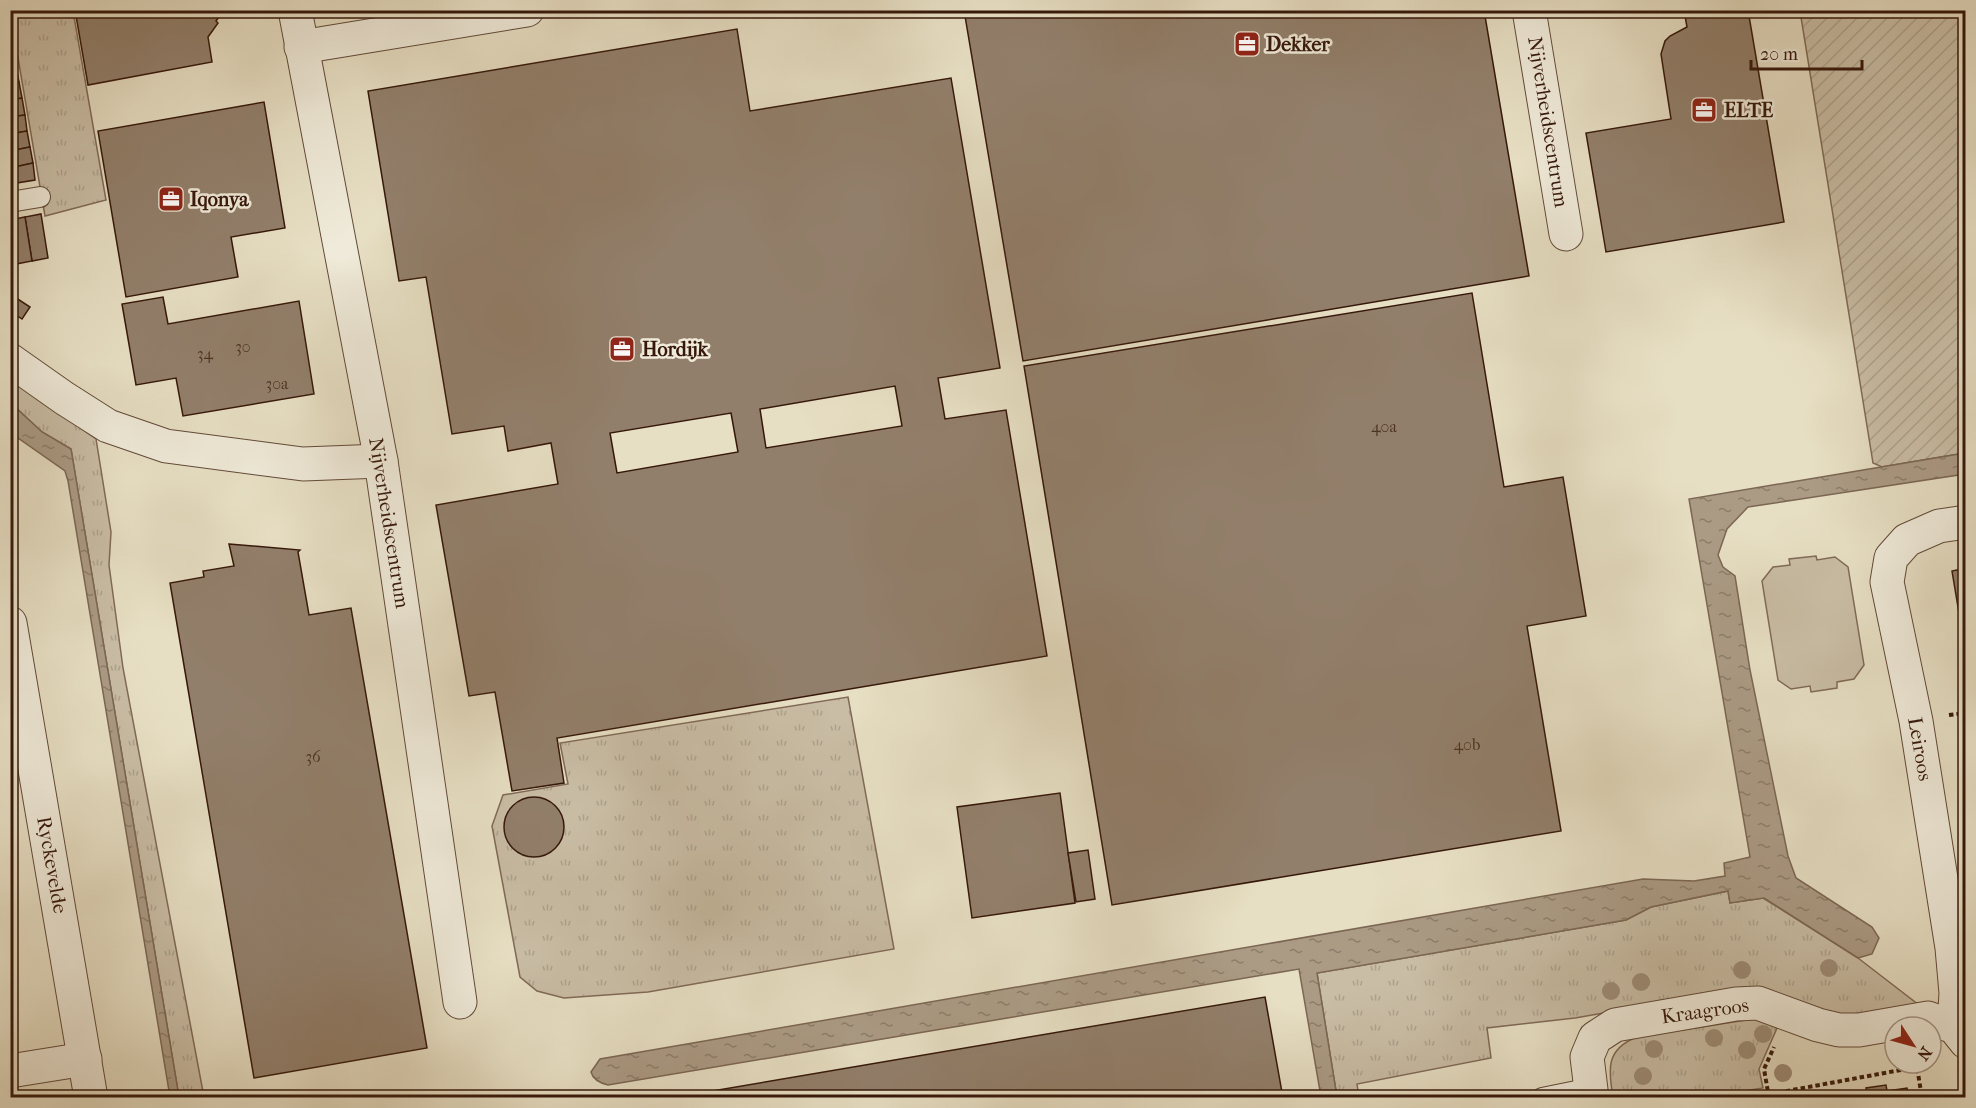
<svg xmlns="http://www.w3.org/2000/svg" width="1976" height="1108" font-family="'IM FELL French Canon',serif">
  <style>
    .grass { fill: url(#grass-tufts); stroke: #806a58; stroke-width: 1.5 }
    .garden { fill: url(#garden-furrows); stroke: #806a58; stroke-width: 1.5 }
    .pitch { fill: #c9bda5; stroke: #806a58; stroke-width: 1.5 }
    .water { fill: url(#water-ripples); stroke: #7c6754; stroke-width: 1.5 }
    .building { fill: #927f6b; stroke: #36180b; stroke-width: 1.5; fill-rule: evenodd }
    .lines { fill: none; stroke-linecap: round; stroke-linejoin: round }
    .lane-casing { stroke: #624a39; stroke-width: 22 }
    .street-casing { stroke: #624a39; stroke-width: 35 }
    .path { stroke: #36180b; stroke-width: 4; stroke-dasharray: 4.5 3; stroke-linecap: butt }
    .lane { stroke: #efead9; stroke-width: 20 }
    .street { stroke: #efead9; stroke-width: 33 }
    .tree { fill: #9e8d78 }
    .labels { text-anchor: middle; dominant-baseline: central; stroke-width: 5; stroke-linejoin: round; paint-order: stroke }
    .number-label { font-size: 16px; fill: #4d3223 }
    .poi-label { font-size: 20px; font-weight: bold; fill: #36180b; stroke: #efead9; text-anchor: start }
    .street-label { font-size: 20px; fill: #36180b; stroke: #efead9 }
  </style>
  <defs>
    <pattern id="grass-tufts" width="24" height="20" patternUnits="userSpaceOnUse" patternTransform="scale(1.5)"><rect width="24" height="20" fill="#c9bda5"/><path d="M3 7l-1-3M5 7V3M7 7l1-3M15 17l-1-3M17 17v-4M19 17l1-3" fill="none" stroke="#ada28d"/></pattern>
    <pattern id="garden-furrows" width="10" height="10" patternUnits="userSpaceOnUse" patternTransform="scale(1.5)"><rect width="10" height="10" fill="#c9bda5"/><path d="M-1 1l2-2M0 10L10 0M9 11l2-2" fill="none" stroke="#ada28d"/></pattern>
    <pattern id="water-ripples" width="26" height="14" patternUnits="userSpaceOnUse" patternTransform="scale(1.5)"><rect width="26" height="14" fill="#ab9b85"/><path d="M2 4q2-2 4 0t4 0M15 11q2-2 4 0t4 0" fill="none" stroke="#8c7d6b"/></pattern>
  </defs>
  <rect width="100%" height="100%" fill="#e7dfc4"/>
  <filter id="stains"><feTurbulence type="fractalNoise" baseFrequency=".00333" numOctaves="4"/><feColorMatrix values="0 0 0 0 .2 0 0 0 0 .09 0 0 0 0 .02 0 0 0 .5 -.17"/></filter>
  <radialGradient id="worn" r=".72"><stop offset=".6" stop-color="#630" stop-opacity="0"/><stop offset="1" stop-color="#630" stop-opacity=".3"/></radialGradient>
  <g class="grass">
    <path d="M10 11H73L106 200 45 216Z"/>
    <path d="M10 378 96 439 111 532 109 565 123 668 204 1097H179L71 449 42 432 15 407 11 406Z"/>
    <path d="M848 697 894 949 648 992 564 998 537 991 520 977 492 826 503 795 568 784 560 743Z"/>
    <path d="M1728 891 1730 903 1763 898 1858 958 1919 1005 1837 1017 1747 988 1575 1018 1487 1028 1491 1058 1357 1084 1359 1097H1337L1317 973 1626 920 1651 907Z"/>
    <path d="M1753 1019 1763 1021 1777 1028 1759 1069 1763 1088 1707 1097H1613C1608 1069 1606 1049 1637 1037Z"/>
  </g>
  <path class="garden" d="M1800 11H1965V453L1882 467 1873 463Z"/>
  <path class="pitch" d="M1816 556 1817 560 1835 557 1848 567 1864 665 1854 679 1837 682V688L1811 692 1810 686 1791 689 1778 680 1762 581 1773 567 1790 565 1789 559Z"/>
  <g class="water">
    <path d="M11 406 15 407 42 432 71 449 179 1097H170L68 481 65 471 11 433Z"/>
    <path d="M1965 453V474L1748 507 1727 529 1718 555 1723 567 1735 576 1750 670 1788 856 1796 878 1872 927 1879 938 1872 954 1858 958 1764 898 1730 903 1728 891 1651 907 1626 920 1317 973 1337 1097H1321L1299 969 608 1085C600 1083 593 1080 591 1072L600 1059 1643 879 1694 881 1725 876 1724 863 1750 857 1689 499Z"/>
  </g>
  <g class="building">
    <path d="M75 10H224L216 21 218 23 208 37 212 62 88 85Z"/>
    <path d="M964 10H1484L1529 276 1023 361Z"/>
    <path d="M1684 10H1748L1784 222 1606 252 1586 133 1671 119 1661 54 1665 41 1670 36 1687 27Z"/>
    <path d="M737 29 750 111 951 78 1000 368 938 378 945 419 1006 410 1047 656 557 738 564 783 512 791 495 692 469 696 436 505 558 484 551 443 508 451 504 426 452 434 426 277 399 281 368 91ZM895 386 902 426 766 448 760 409ZM731 413 738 452 617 473 610 433Z"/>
    <path d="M14 50 16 66 10 67V51Z"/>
    <path d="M16 66 19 82 10 84V67Z"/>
    <path d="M19 82 22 98 10 100V84Z"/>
    <path d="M22 98 25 115 10 117V100Z"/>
    <path d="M264 102 285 228 231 237 238 277 126 297 98 131Z"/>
    <path d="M25 115 27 131 10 134V117Z"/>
    <path d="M27 131 30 147 10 151V134Z"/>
    <path d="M30 147 33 163 10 168V151Z"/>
    <path d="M33 163 35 180 10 184V168Z"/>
    <path d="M41 214 48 258 32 261 25 217Z"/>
    <path d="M25 217 32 261 16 264 10 220Z"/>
    <path d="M10 232 16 264H10Z"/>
    <path d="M1472 293 1504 487 1563 477 1586 616 1527 626 1561 831 1112 905 1024 366Z"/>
    <path d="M10 294 30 307 22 319 10 311Z"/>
    <path d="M163 297 168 324 299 301 314 394 183 416 176 378 136 385 122 304Z"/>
    <path d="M229 544 300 550 298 552 309 615 351 608 427 1048 254 1078 170 583 204 577 203 571 234 566Z"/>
    <path d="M1966 568V630L1962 631 1952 571Z"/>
    <path d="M1060 793 1075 903 972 918 957 807Z"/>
    <circle cx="534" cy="827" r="30"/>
    <path d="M1088 850 1095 899 1076 902 1068 853Z"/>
    <path d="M1265 997 1283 1098H671Z"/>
    <path d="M1886 1085 1887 1091 1907 1088 1909 1098H1849L1867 1095 1866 1088Z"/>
  </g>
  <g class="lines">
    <g class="lane-casing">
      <g id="lane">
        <path d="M10 202 40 197"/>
        <path d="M1542 1098 1591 1088"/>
      </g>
    </g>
    <g class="street-casing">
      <g id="street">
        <path d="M295 10 381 461 460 1002"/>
        <path d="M1529 10 1566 234"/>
        <path d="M301 47 527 10"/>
        <path d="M10 360 64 398 108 426 166 446 303 464 381 461"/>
        <path d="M10 623 91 1098"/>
        <path d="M1954 1027 1956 993 1952 948 1916 721 1887 582 1891 558 1907 540 1939 526 1966 522"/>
        <path d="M10 1071 85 1059"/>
        <path d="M1592 1098 1587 1057 1595 1038 1615 1025 1736 1004 1758 1003 1818 1025 1839 1030H1859L1928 1018 1954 1027 1966 1042"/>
      </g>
    </g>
    <g class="path">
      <path d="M1949 715 1966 713"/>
      <path d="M1749 1098 1917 1067 1922 1098"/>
      <path d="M1769 1098 1764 1069 1774 1047"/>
    </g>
    <use href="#lane" class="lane"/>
    <use href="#street" class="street"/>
  </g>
  <g class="tree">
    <circle cx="1829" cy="968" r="9"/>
    <circle cx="1742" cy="970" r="9"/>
    <circle cx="1641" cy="982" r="9"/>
    <circle cx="1611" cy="991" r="9"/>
    <circle cx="1763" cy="1034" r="9"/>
    <circle cx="1714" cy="1038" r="9"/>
    <circle cx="1654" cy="1049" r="9"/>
    <circle cx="1747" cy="1050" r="9"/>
    <circle cx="1783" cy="1073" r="9"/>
    <circle cx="1643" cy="1076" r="9"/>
  </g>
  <defs>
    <g id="office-square" transform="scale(1.35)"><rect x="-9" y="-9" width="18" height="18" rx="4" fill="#8f2418" stroke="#efead9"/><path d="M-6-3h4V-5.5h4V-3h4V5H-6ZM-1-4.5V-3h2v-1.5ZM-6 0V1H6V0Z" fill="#fff"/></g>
  </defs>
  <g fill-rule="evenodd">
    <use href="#office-square" x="1247" y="44"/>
    <use href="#office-square" x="1704" y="110"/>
    <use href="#office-square" x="171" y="199"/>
    <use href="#office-square" x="622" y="349"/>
  </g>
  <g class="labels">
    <g class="number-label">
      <text x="243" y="346">30</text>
      <text x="205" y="353">34</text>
      <text x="277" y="383">30a</text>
      <text x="1384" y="426">40a</text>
      <text x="1467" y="744">40b</text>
      <text x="313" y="756">36</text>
    </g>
    <g class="poi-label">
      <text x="1266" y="44">Dekker</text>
      <text x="1724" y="110">ELTE</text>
      <text x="190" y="199">Iqonya</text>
      <text x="642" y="349">Hordijk</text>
    </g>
    <g class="street-label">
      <text transform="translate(1548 122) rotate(81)">Nijverheidscentrum</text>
      <text transform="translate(389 523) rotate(81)">Nijverheidscentrum</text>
      <text transform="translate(1920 749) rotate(80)">Leiroos</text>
      <text transform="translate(52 865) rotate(80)">Ryckevelde</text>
      <text transform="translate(1705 1011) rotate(-8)">Kraagroos</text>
    </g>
  </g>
  <rect width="1976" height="1108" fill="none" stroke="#e7dfc4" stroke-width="36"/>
  <rect x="12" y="12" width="1952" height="1084" fill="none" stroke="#36180b" stroke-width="3"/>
  <rect x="18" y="18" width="1940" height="1072" fill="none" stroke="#36180b" stroke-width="1.5"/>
  <g transform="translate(1913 1045) rotate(126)"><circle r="28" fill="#efead9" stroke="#a59687" stroke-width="1.5"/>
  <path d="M0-4.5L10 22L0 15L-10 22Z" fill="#8f2418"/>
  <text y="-9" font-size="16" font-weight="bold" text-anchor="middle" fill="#36180b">N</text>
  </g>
  <path d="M1751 60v9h111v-9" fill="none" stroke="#36180b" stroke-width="3"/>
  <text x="1760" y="60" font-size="18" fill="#36180b" stroke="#efead9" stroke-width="4.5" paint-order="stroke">20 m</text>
  <rect width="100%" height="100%" filter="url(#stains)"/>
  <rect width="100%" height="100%" fill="url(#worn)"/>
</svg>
